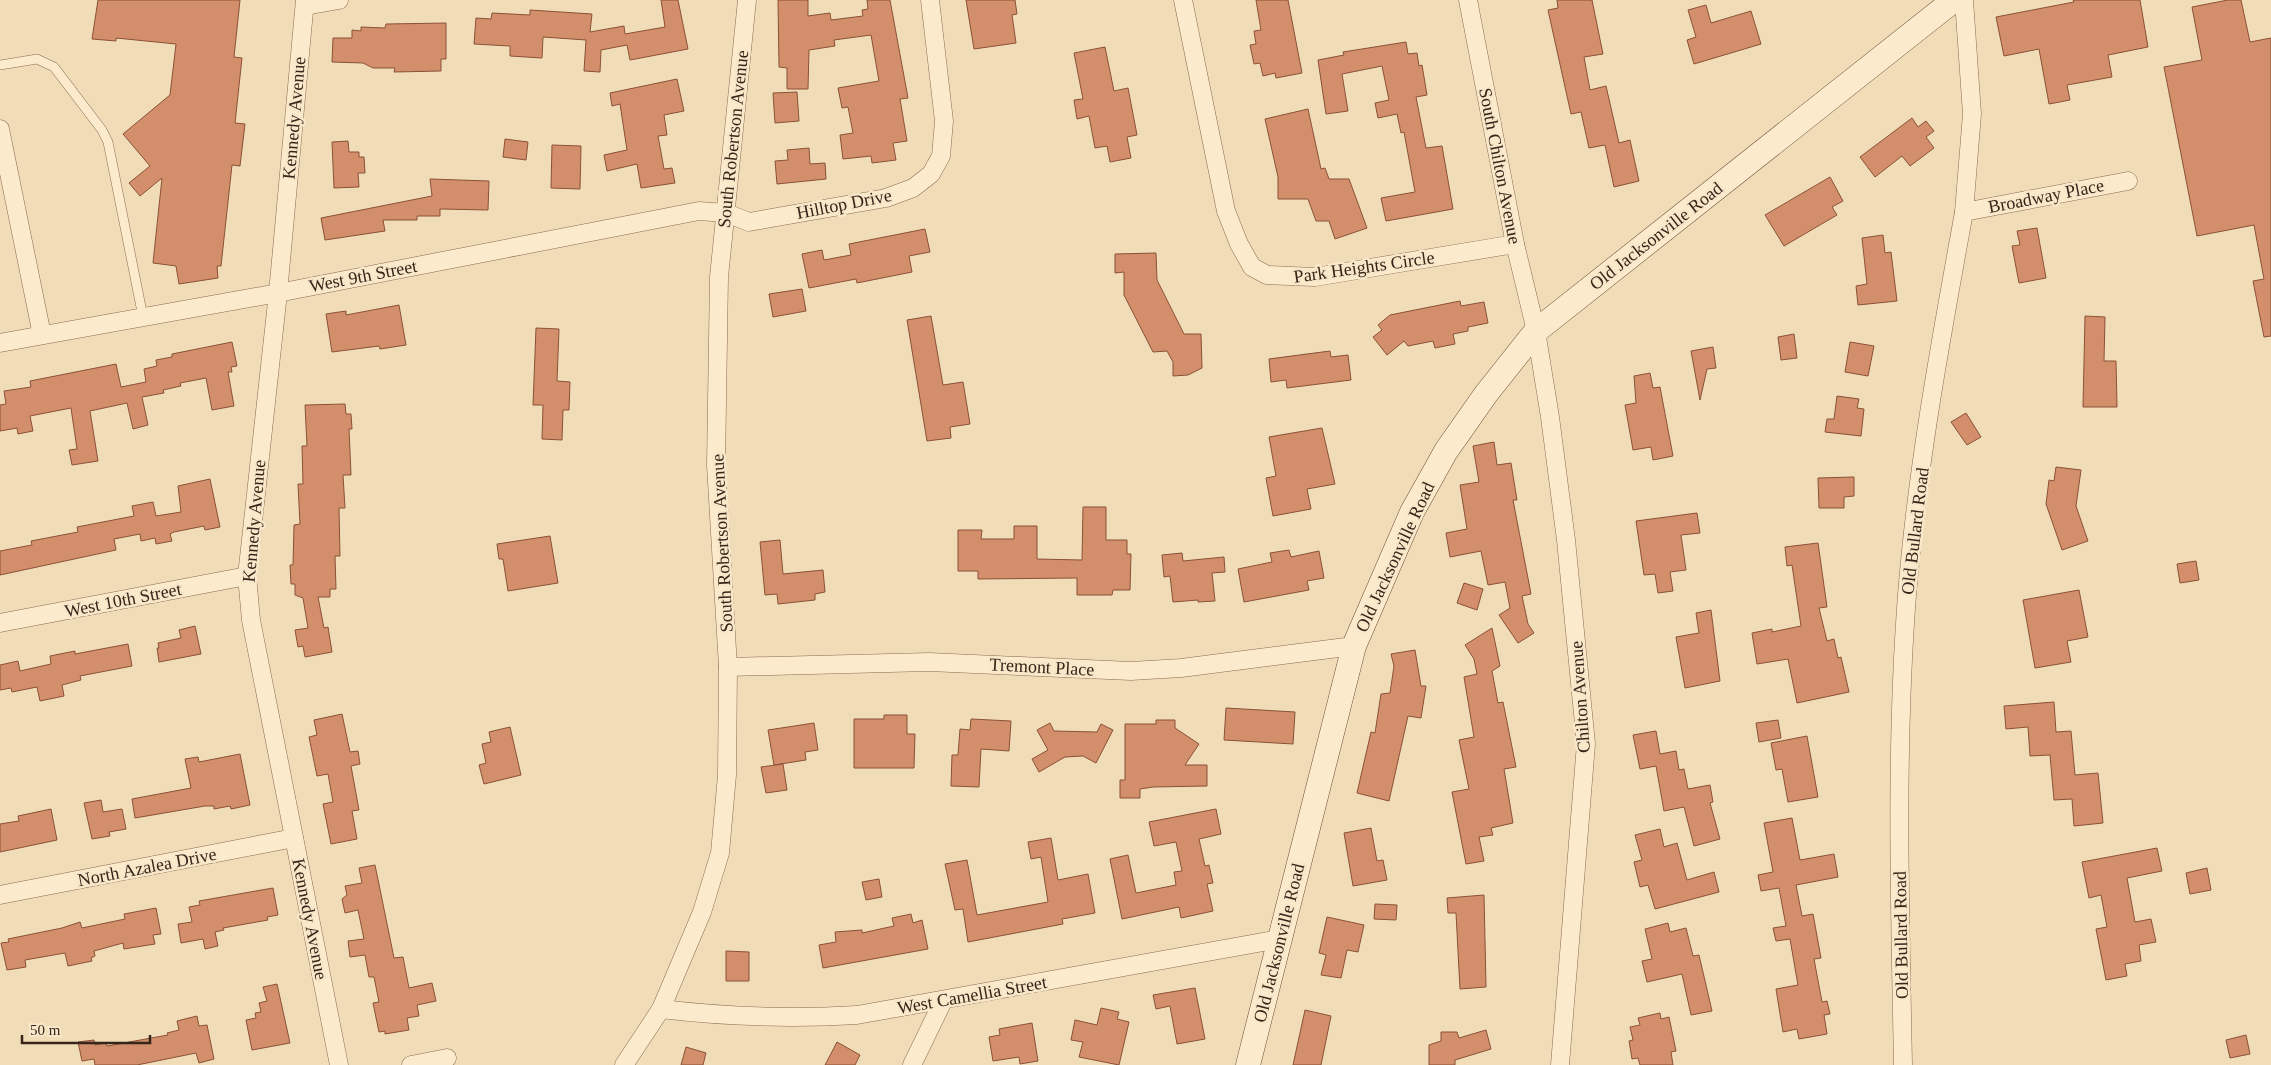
<svg xmlns="http://www.w3.org/2000/svg" width="2271" height="1065" font-family="Georgia,serif">
  <style>
    .building { fill: #d38f6b; stroke: #8a5136 }
    .lines { fill: none; stroke-linecap: round; stroke-linejoin: round }
    .lane-casing { stroke: #896b52; stroke-width: 10 }
    .street-casing { stroke: #896b52; stroke-width: 19 }
    .secondary-casing { stroke: #6a4c36; stroke-width: 25 }
    .lane { stroke: #fceacc; stroke-width: 9 }
    .street { stroke: #fceacc; stroke-width: 18 }
    .secondary { stroke: #fceacc; stroke-width: 24 }
    .labels { text-anchor: middle; dominant-baseline: central; stroke-width: 5; stroke-linejoin: round; paint-order: stroke }
    .street-label { font-size: 18px; fill: #362519; stroke: #f8e7c9 }
  </style>
  <rect width="100%" height="100%" fill="#f1dcb8"/>
  <g class="building">
    <path d="M98 0H240L234 57 242 58 235 123 245 124 240 166 232 165 221 266H217L218 278 179 284 176 266 153 263 162 178 140 196 129 183 150 166 123 134 170 95 176 44 116 38V41L92 39Z"/>
    <path d="M661 0H678L688 49 630 60 627 45 601 50 600 72 584 71 586 40 543 37 542 58 510 56V46L474 44 476 18 491 19 492 13 530 15V10L592 14 590 32 624 26 625 34 665 27Z"/>
    <path d="M778 0H808V16L830 13 831 20 863 16 862 10 868 9 867 0H890L908 98 900 99 907 141 893 143 896 160 872 163 871 156 843 159 840 135 853 133 848 107 842 108 838 88 879 81 871 35 834 40 835 46 809 50 808 89H787V68L779 67Z"/>
    <path d="M966 0H1015L1017 14 1012 15 1016 43 974 49Z"/>
    <path d="M1256 0H1288L1302 73 1276 78 1275 73 1263 76 1260 63 1254 64 1250 45 1256 44 1254 31 1261 30Z"/>
    <path d="M1557 0H1592L1603 54 1584 57 1590 90 1606 86 1619 143 1630 140 1639 181 1614 187 1605 145 1589 148 1581 112 1571 114 1548 10 1558 8Z"/>
    <path d="M2073 0H2140L2148 47 2108 55 2112 77 2067 85 2070 100 2049 104 2039 49 2004 56 1996 17 2074 2Z"/>
    <path d="M2228 0H2241L2250 42 2271 38V336L2264 337 2253 281 2264 279 2254 225 2197 236 2164 67 2202 60 2192 7Z"/>
    <path d="M1706 5 1711 23 1751 11 1761 44 1694 64 1687 40 1696 37 1688 10Z"/>
    <path d="M446 23V59H441V71L394 72 395 68H373L363 63 332 62 333 38H352V30L361 31V27L385 28 386 24Z"/>
    <path d="M1406 42 1408 54 1417 53 1419 66 1422 65 1427 95 1416 97 1426 148 1442 146 1453 209 1386 221 1381 198 1415 192 1404 132 1401 133 1397 114 1378 118 1375 103 1389 100 1382 66 1342 74 1348 111 1326 114 1318 60 1344 55 1343 52Z"/>
    <path d="M1105 47 1114 91 1128 88 1137 135 1127 137 1131 158 1110 162 1107 146 1095 148 1089 116 1077 119 1074 100 1083 99 1074 53Z"/>
    <path d="M677 79 684 111 664 115 667 135 658 136 664 169 672 168 675 183 641 188 637 164 607 171 604 155 627 150 620 104 612 106 610 93Z"/>
    <path d="M797 92 799 121 775 123 773 93Z"/>
    <path d="M1308 109 1321 169 1325 168 1329 179H1349L1367 228 1335 239 1329 221H1316L1308 199H1278V177L1265 119Z"/>
    <path d="M1912 118 1918 127 1926 121 1934 131 1926 137 1934 148 1910 166 1902 156 1875 177 1860 157Z"/>
    <path d="M505 139 528 142 526 160 503 157Z"/>
    <path d="M348 141 349 152H359V157H364L365 173H358L359 187 334 188 332 142Z"/>
    <path d="M552 145 581 146 580 189 551 188Z"/>
    <path d="M809 148 810 164 825 163 826 179 777 184 775 161 788 160 787 150Z"/>
    <path d="M1830 177 1843 201 1832 207 1837 215 1784 246 1765 215Z"/>
    <path d="M430 179 489 181 488 210 440 209V216H417V220H383L385 231 325 240 321 218 432 196Z"/>
    <path d="M2037 228 2046 278 2019 283 2012 246 2020 245 2017 231Z"/>
    <path d="M925 229 930 252 909 256 912 272 857 283 856 279 809 288 802 254 822 250 824 260 851 255 849 244Z"/>
    <path d="M1883 235 1885 253 1891 252 1897 301 1858 305 1856 286 1867 284 1862 238Z"/>
    <path d="M1156 253 1157 280 1184 334H1201L1202 368 1188 375 1173 376V362L1167 351 1153 352 1124 295V272L1115 273V254Z"/>
    <path d="M802 289 806 311 773 317 769 294Z"/>
    <path d="M1460 301 1461 306 1484 302 1488 323 1468 327V331L1453 334 1455 344 1435 348 1433 341 1408 346 1404 341 1387 355 1373 337 1382 330 1378 325 1390 315Z"/>
    <path d="M399 305 406 345 380 349 379 346 332 352 326 314 346 311V315Z"/>
    <path d="M931 316 943 385 963 382 970 424 950 427 951 438 927 441 907 320Z"/>
    <path d="M2085 316 2105 317 2104 361H2116L2117 407H2083Z"/>
    <path d="M536 328 559 329 557 381 570 382 569 410H563L562 440 542 439 543 405H533Z"/>
    <path d="M1794 334 1797 358 1781 360 1778 337Z"/>
    <path d="M232 342 237 366 231 367 232 372H228L234 406 212 410 206 378 180 383 181 386 163 390 164 393 142 397 148 425 133 429 127 403 90 411 98 461 72 465 69 450 77 449 71 408 30 416 33 431 18 434 17 428 0 431V405L6 404 4 391 31 387 30 381 116 364 121 387 146 382 144 369 157 366 156 360 172 357V354Z"/>
    <path d="M1850 342 1874 346 1868 376 1845 372Z"/>
    <path d="M1713 347 1716 368 1707 369 1700 400 1691 351Z"/>
    <path d="M1330 351 1331 357 1348 355 1351 380 1287 388 1286 380 1271 382 1269 359Z"/>
    <path d="M1650 373 1653 388 1660 387 1673 456 1653 460 1651 447 1633 450 1625 405 1636 403 1634 376Z"/>
    <path d="M1837 396 1859 399 1857 408 1864 409 1861 436 1825 432 1827 419H1834Z"/>
    <path d="M345 404 346 414H351L352 429H349L351 475H343L345 508H339L340 556H335L336 589H330V597H318L324 628 328 627 332 652 305 657 303 646 298 647 295 630 308 628 303 598 295 595V584H291L290 565H293L294 525 300 524 298 484H303L302 446H307L305 405Z"/>
    <path d="M1966 413 1981 437 1967 445 1951 422Z"/>
    <path d="M1322 428 1335 484 1307 489 1311 509 1273 516 1266 478 1276 476 1269 437Z"/>
    <path d="M1494 442 1497 465 1511 463 1517 500H1513L1531 594 1522 596 1528 624 1534 633 1518 643 1499 615 1510 608 1505 582 1488 585 1481 551 1450 557 1446 533 1467 529 1460 485 1479 482 1473 446Z"/>
    <path d="M2056 467 2081 470 2076 506 2088 541 2062 550 2046 504 2049 480 2054 481Z"/>
    <path d="M1854 477V496L1844 497V508H1819L1818 478Z"/>
    <path d="M210 479 220 527 205 530 204 526 174 532 170 534 172 541 156 544 155 538 141 541 140 534 114 539 116 550 0 575V551L32 545 31 541 78 532 77 527 134 516 132 506 153 502 156 516 181 512 178 486Z"/>
    <path d="M1083 507H1106V540H1127V554H1131L1130 590H1113L1112 595H1077V578L978 579V571H958V530H982L981 539H1014V526H1037V559L1082 560Z"/>
    <path d="M1697 513 1700 533 1681 535 1686 570 1670 572 1673 591 1658 593 1655 574 1644 575 1636 521Z"/>
    <path d="M550 536 558 583 508 591 503 559H499L497 544Z"/>
    <path d="M780 540 783 574 823 570 825 592 815 594V600L778 604 777 594 765 595 760 542Z"/>
    <path d="M1818 543 1827 607 1819 608 1827 641 1834 639 1838 658 1841 657 1849 692 1797 703 1788 659 1757 664 1752 633 1772 629V632L1801 626 1792 565 1787 566 1785 547Z"/>
    <path d="M1289 550 1291 557 1319 551 1324 578 1307 581 1309 590 1244 602 1238 569 1272 562 1270 553Z"/>
    <path d="M1182 553 1183 561 1224 557 1225 572 1212 573 1215 601 1198 602V600L1173 602 1170 576 1164 577 1162 555Z"/>
    <path d="M2196 561 2199 580 2180 583 2177 564Z"/>
    <path d="M1464 583 1483 589 1477 610 1457 603Z"/>
    <path d="M2079 590 2088 637 2067 641 2071 662 2035 668 2023 600Z"/>
    <path d="M1711 610 1720 681 1685 688 1676 637 1699 633 1696 613Z"/>
    <path d="M195 626 201 654 159 662 157 648H159L158 643 181 638 179 630Z"/>
    <path d="M1492 628 1500 666 1492 671 1498 703 1503 702 1516 767 1504 769 1513 823 1491 828 1493 835 1479 837 1484 861 1466 864 1452 792 1469 789 1459 740 1474 737 1464 677 1477 674 1474 659 1465 645Z"/>
    <path d="M128 644 132 666 80 676 81 680 62 685 64 696 40 701 37 687 12 692 11 688 0 690V665L18 661 20 671 51 664 50 656 75 651V654Z"/>
    <path d="M1415 650 1421 686H1426L1421 718 1408 716 1389 801 1357 793 1371 732 1375 733 1381 694 1390 693 1394 666 1391 654Z"/>
    <path d="M2054 702 2056 732 2071 731 2075 775 2098 773 2103 823 2074 826 2072 799 2054 800 2050 755 2030 756 2028 727 2006 729 2004 706Z"/>
    <path d="M1226 708 1295 712 1293 744 1224 740Z"/>
    <path d="M342 714 350 752 358 751 360 764 351 766 359 810 352 811 357 839 331 844 323 804 333 802 328 774 317 776 309 737 317 735 314 720Z"/>
    <path d="M884 715H907V734H915L914 768H854V719H884Z"/>
    <path d="M971 719 1011 721 1009 751 981 749 979 787 951 786 952 755H958L960 729 970 730Z"/>
    <path d="M1156 720H1175V728L1199 744 1185 765H1207V786L1153 787 1140 789V798H1120V780H1125V724H1156Z"/>
    <path d="M1778 720 1781 738 1759 742 1756 723Z"/>
    <path d="M814 723 818 750 805 752 806 760 774 765 768 730Z"/>
    <path d="M1050 723 1054 731 1097 732 1101 724 1113 730 1096 763 1083 756 1065 757 1039 772 1032 759 1048 750 1037 730Z"/>
    <path d="M510 727 521 775 484 784 479 765 486 763 482 744 491 742 489 732Z"/>
    <path d="M1656 731 1660 754 1676 751 1679 770 1684 769 1688 789 1710 785 1713 802 1710 803 1720 839 1694 846 1684 807 1664 811 1656 766 1640 769 1633 735Z"/>
    <path d="M1807 736 1818 797 1788 802 1782 769 1776 770 1771 743Z"/>
    <path d="M240 754 250 805 231 809 230 806 214 809V806H205L135 818 132 799 191 788 185 759 198 757 199 762Z"/>
    <path d="M783 764 787 790 766 793 761 767Z"/>
    <path d="M101 800 103 812 122 809 126 829 109 832 110 836 92 839 84 803Z"/>
    <path d="M51 809 57 840 0 852V824L19 821 18 816Z"/>
    <path d="M1216 809 1221 834 1199 839 1205 866 1209 865 1213 883 1207 884 1213 911 1181 918 1179 907 1122 919 1110 859 1128 855 1136 893 1176 885 1174 872 1182 871 1176 842 1154 846 1149 822Z"/>
    <path d="M1792 818 1800 860 1834 854 1838 877 1796 885 1802 916 1813 914 1821 958 1814 959 1822 1002 1827 1001 1830 1014 1824 1015 1827 1034 1799 1039 1797 1029 1783 1032 1776 989 1798 985 1790 939 1776 941 1773 928 1786 926 1779 888 1761 891 1758 875 1773 872 1764 823Z"/>
    <path d="M1371 828 1377 861 1383 860 1387 880 1353 886 1344 833Z"/>
    <path d="M1660 829 1664 847 1677 843 1687 880 1714 872 1719 892 1655 909 1648 885 1640 887 1634 862 1642 860 1635 835Z"/>
    <path d="M1051 838 1058 880 1088 874 1095 913 1062 919 1063 924 968 942 963 909 955 910 945 864 967 860 977 915 1048 902 1041 857 1031 859 1028 842Z"/>
    <path d="M2157 848 2162 871 2127 878 2135 922 2151 919 2156 942 2139 945 2141 961 2125 964 2127 976 2106 980 2096 929 2107 927 2101 895 2089 898 2082 862Z"/>
    <path d="M375 865 394 958 403 957 409 988 432 983 436 1001 417 1005 419 1016 407 1018 409 1030 385 1034V1031L379 1032 373 1003 379 1002 374 977H369L365 955 350 957 348 941 364 939 358 910 345 913 342 899 347 895 345 886 362 883 359 868Z"/>
    <path d="M2207 868 2211 890 2190 894 2186 873Z"/>
    <path d="M879 879 882 897 866 900 862 882Z"/>
    <path d="M273 888 278 915 267 917 268 920 223 928 224 930 215 932 218 946 205 949 203 939 181 943 178 924 192 922 189 907 200 905 199 901Z"/>
    <path d="M1484 895 1486 987 1460 989 1456 913H1448L1447 898Z"/>
    <path d="M1375 904 1397 905 1396 920 1374 919Z"/>
    <path d="M156 908 161 934 153 935 155 944 124 949 123 943 94 951 95 956 91 958 92 961 68 966 65 953 25 960 26 967 7 970 1 943 9 942 8 939 62 928 80 922 82 928 125 919 124 914Z"/>
    <path d="M911 914 913 923 922 920 928 949 823 968 819 945 836 942 835 932 862 930V933L894 926 892 918Z"/>
    <path d="M1327 917 1364 925 1358 952 1347 950 1341 978 1321 975 1326 955 1319 953Z"/>
    <path d="M1668 923 1670 932 1686 928 1693 956 1699 955 1712 1011 1691 1015 1682 974 1647 982 1642 961 1652 959 1645 929Z"/>
    <path d="M726 951 749 952V981H726Z"/>
    <path d="M277 984 290 1043 252 1050 246 1020 256 1018 255 1013 261 1012 259 1003 267 1001 263 987Z"/>
    <path d="M1195 988 1205 1039 1177 1044 1170 1006 1156 1009 1153 995Z"/>
    <path d="M1101 1008 1119 1012 1117 1019 1129 1022 1119 1065 1079 1057 1083 1042 1071 1040 1075 1020 1097 1025Z"/>
    <path d="M1305 1010 1331 1016 1321 1065H1293Z"/>
    <path d="M1660 1013 1661 1019 1669 1017 1676 1051 1671 1052 1673 1065H1640L1638 1058 1632 1059 1629 1041 1633 1040 1630 1027 1640 1025 1638 1018Z"/>
    <path d="M197 1016 199 1026 207 1025 214 1059 199 1063 196 1053 137 1065H95L94 1059 82 1061 78 1042 94 1040 95 1045 106 1043 107 1046 168 1035 167 1033 179 1030 177 1021Z"/>
    <path d="M1032 1023 1038 1061 1020 1064 1019 1057 993 1061 989 1037 1000 1035 999 1029Z"/>
    <path d="M1486 1030 1491 1049 1455 1060V1065H1429V1045L1441 1041V1032H1457L1459 1038Z"/>
    <path d="M2246 1035 2250 1054 2230 1058 2226 1040Z"/>
    <path d="M837 1042 860 1055 855 1065H825Z"/>
    <path d="M686 1047 706 1053 703 1065H681Z"/>
  </g>
  <g class="lines">
    <g class="lane-casing">
      <path id="lane" d="M0 65 37 59 54 67 102 130 108 142 143 317"/>
    </g>
    <g class="street-casing">
      <g id="street">
        <path d="M305 0 278 293 247 576 251 620 339 1065"/>
        <path d="M1183 0 1226 211 1239 244 1252 267 1267 275 1315 277 1515 244"/>
        <path d="M1468 0 1515 244 1536 331 1550 417 1566 540 1586 744 1560 1065"/>
        <path d="M305 6 339 0"/>
        <path d="M0 129 42 335"/>
        <path d="M1964 212 2128 181"/>
        <path d="M0 343 278 293 699 211 726 213 749 222 886 198 913 188 931 174 941 156 944 121 930 0"/>
        <path d="M0 623 247 576"/>
        <path d="M728 667 929 662 1131 671 1181 668 1354 646"/>
        <path d="M0 895 294 838"/>
        <path d="M661 1009C728 1017 790 1019 857 1015L1280 939"/>
        <path d="M411 1065 447 1058"/>
        <path d="M624 1065 661 1009 702 912 720 853 727 775 728 667 716 465 719 277 747 0"/>
        <path d="M912 1065 943 1001"/>
        <path d="M1903 1065C1900 909 1895 751 1907 595 1917 467 1941 339 1964 212L1972 114 1964 0"/>
      </g>
    </g>
    <g class="secondary-casing">
      <path id="secondary" d="M1248 1065 1354 646 1412 512 1446 451 1486 394 1536 331 1954 0"/>
    </g>
    <use href="#lane" class="lane"/>
    <use href="#street" class="street"/>
    <use href="#secondary" class="secondary"/>
  </g>
  <g class="labels">
    <g class="street-label">
      <text transform="translate(294 118) rotate(-85)">Kennedy Avenue</text>
      <text transform="translate(733 139) rotate(-84)">South Robertson Avenue</text>
      <text transform="translate(1500 166) rotate(79)">South Chilton Avenue</text>
      <text transform="translate(2046 196) rotate(-11)">Broadway Place</text>
      <text transform="translate(844 204) rotate(-11)">Hilltop Drive</text>
      <text transform="translate(1656 236) rotate(-38)">Old Jacksonville Road</text>
      <text transform="translate(1364 267) rotate(-8)">Park Heights Circle</text>
      <text transform="translate(363 276) rotate(-11)">West 9th Street</text>
      <text transform="translate(254 521) rotate(-85)">Kennedy Avenue</text>
      <text transform="translate(1915 531) rotate(-83)">Old Bullard Road</text>
      <text transform="translate(722 543) rotate(-93)">South Robertson Avenue</text>
      <text transform="translate(1395 557) rotate(-65)">Old Jacksonville Road</text>
      <text transform="translate(123 600) rotate(-11)">West 10th Street</text>
      <text transform="translate(1042 667) rotate(3)">Tremont Place</text>
      <text transform="translate(1580 697) rotate(-94)">Chilton Avenue</text>
      <text transform="translate(147 867) rotate(-11)">North Azalea Drive</text>
      <text transform="translate(310 919) rotate(79)">Kennedy Avenue</text>
      <text transform="translate(1901 935) rotate(-91)">Old Bullard Road</text>
      <text transform="translate(1279 943) rotate(-76)">Old Jacksonville Road</text>
      <text transform="translate(972 995) rotate(-10)">West Camellia Street</text>
    </g>
  </g>
  <path d="M22 1035v8h128v-8" fill="none" stroke="#362519" stroke-width="2.5"/>
  <text x="30" y="1035" font-size="15" fill="#362519" stroke="#f8e7c9" stroke-width="4" paint-order="stroke">50 m</text>
</svg>
